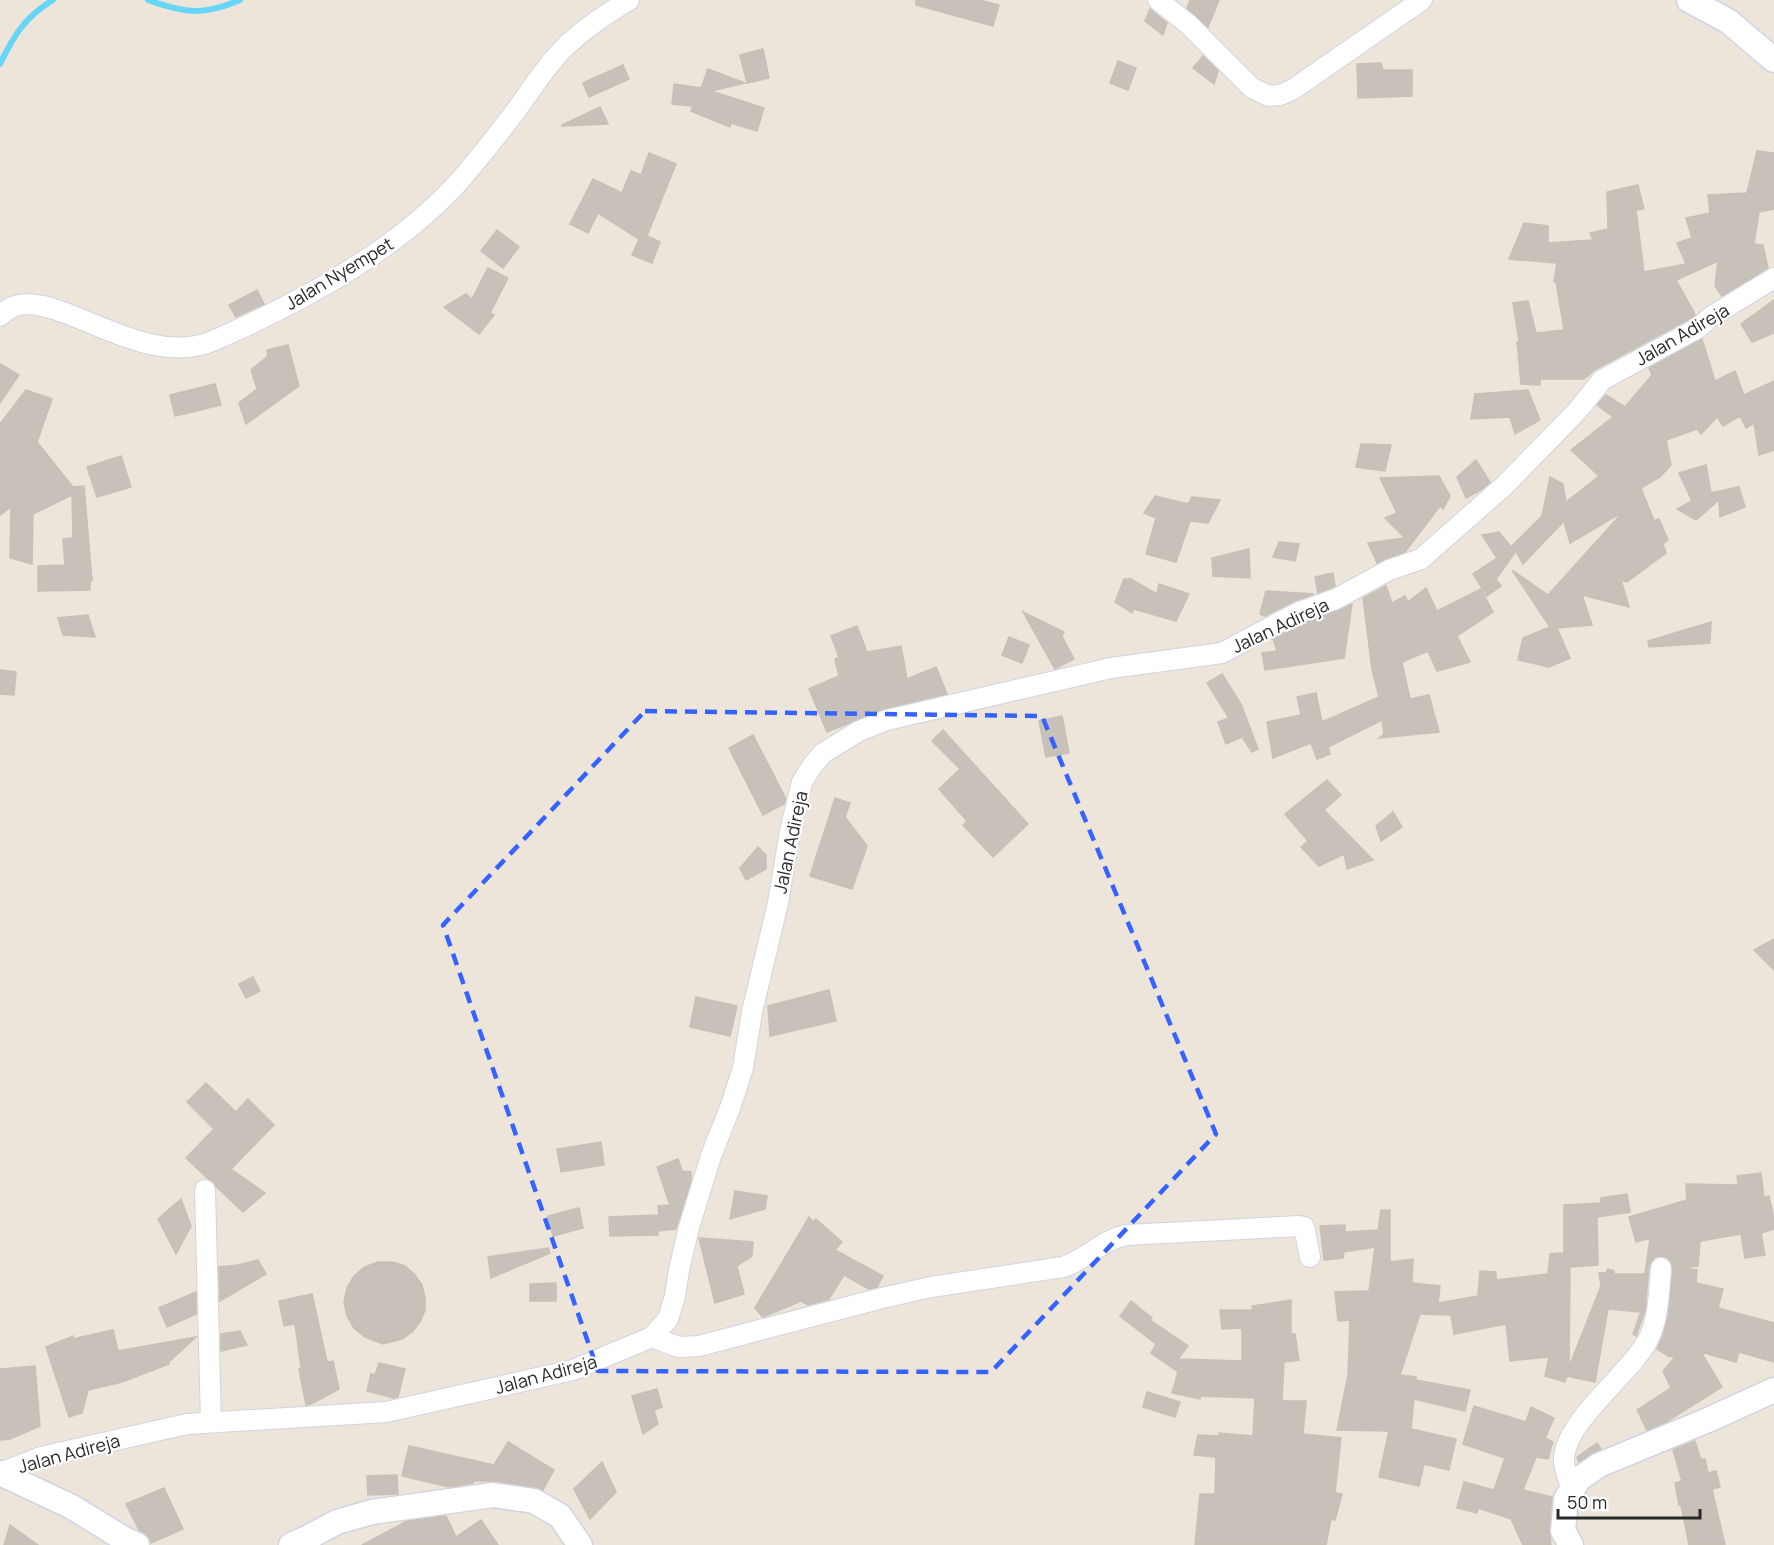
<svg xmlns="http://www.w3.org/2000/svg" width="1774" height="1545" font-family="Manrope,sans-serif">
  <style>
    .lines { fill: none; stroke-linecap: round; stroke-linejoin: round }
    .stream { stroke: #66d6f6; stroke-width: 6 }
    .building { fill: #c8c1ba; stroke: #c8c0b4; stroke-width: 1.5 }
    .minor-casing { stroke: #cfd4e3; stroke-width: 22 }
    .tertiary-casing { stroke: #cfd4e3; stroke-width: 27 }
    .minor { stroke: #fff; stroke-width: 20 }
    .tertiary { stroke: #fff; stroke-width: 24 }
    .marked { fill: none; stroke: #3563ff; stroke-width: 4.5; stroke-dasharray: 12 8; stroke-linejoin: round }
    .labels { text-anchor: middle; dominant-baseline: central; stroke-width: 4.5; stroke-linejoin: round; paint-order: stroke }
    .street-label { font-size: 18px; fill: #292929; stroke: #fff }
  </style>
  <rect width="100%" height="100%" fill="#ede4da"/>
  <g class="lines">
    <g class="stream">
      <path d="M148 0C184 13 203 16 240 0"/>
      <path d="M0 64C14 35 25 17 53 0"/>
    </g>
  </g>
  <g class="building">
    <path d="M916 0H979L999 5 993 26 916 5Z"/>
    <path d="M1190 0H1219L1208 27 1187 8Z"/>
    <path d="M1150 9 1167 23 1163 35 1145 21Z"/>
    <path d="M763 49 769 78 747 83 740 55Z"/>
    <path d="M1203 56 1218 71 1214 84 1193 68Z"/>
    <path d="M1118 61 1136 68 1128 90 1110 83Z"/>
    <path d="M1381 63 1383 70H1412V96L1358 98 1357 64Z"/>
    <path d="M623 65 629 79 589 97 583 83Z"/>
    <path d="M708 69 745 83 711 91 764 108 757 131 731 123 730 127 691 111 693 106 672 104 674 84 701 88Z"/>
    <path d="M600 107 608 124 562 126V125Z"/>
    <path d="M1757 151 1774 153V209L1759 212 1754 244 1763 245 1768 268 1722 296 1715 286 1718 261 1676 280 1694 312 1695 315 1691 318 1596 369 1584 379H1540V385L1521 384 1518 351 1517 342 1519 341 1513 303 1528 301 1536 333 1564 330 1556 282 1554 281 1557 263 1509 259 1524 223 1548 226V243L1593 240 1590 233 1608 229 1607 192 1638 185 1644 209 1636 210 1644 272 1686 264 1677 243 1692 238 1686 218 1710 213 1708 195 1747 193Z"/>
    <path d="M649 153 676 164 647 236 660 242 652 263 632 255 639 239 598 213 588 233 570 224 593 179 622 193 631 171 641 175Z"/>
    <path d="M497 230 519 247 503 268 481 251Z"/>
    <path d="M488 268 508 278 490 313 494 315 479 334 444 307 466 294 472 299Z"/>
    <path d="M257 290 264 304 236 317 229 305Z"/>
    <path d="M1774 300V333L1752 342 1741 324Z"/>
    <path d="M1702 339 1715 381 1735 371 1744 395 1774 381V450L1759 455 1754 423 1746 428 1740 416 1723 426 1717 417 1701 434 1697 429 1666 440 1671 465 1660 477 1641 488 1654 521 1659 519 1668 540 1663 544 1666 553 1627 582 1621 580 1629 607 1582 595 1592 625 1557 628 1570 658 1549 667 1518 660 1523 638 1550 627 1512 570 1548 595 1623 512 1570 543 1564 521 1523 564 1516 551 1496 579 1501 586 1487 596 1473 574 1497 558 1482 535 1499 532 1512 548 1513 545 1542 516 1550 477 1563 484 1566 502 1599 476 1571 450 1613 417 1597 405 1606 395 1625 407 1652 375 1649 368Z"/>
    <path d="M288 345 299 386 246 424 239 403 257 389 251 370 268 356 267 350Z"/>
    <path d="M0 364 19 375 0 403Z"/>
    <path d="M215 384 221 405 175 416 170 395Z"/>
    <path d="M26 390 52 399 37 442 73 487 84 486 92 581H90V590L38 591V566L65 565 63 539 73 538 72 495 33 514 32 564 10 558 11 507 0 515V424Z"/>
    <path d="M1528 390 1540 420 1515 434 1510 417 1471 419 1475 394Z"/>
    <path d="M1361 444 1391 445 1385 471 1356 467Z"/>
    <path d="M121 456 131 487 97 497 87 467Z"/>
    <path d="M1476 460 1490 482 1481 490 1466 498 1457 477Z"/>
    <path d="M1706 465 1711 493 1739 487 1745 507 1720 517 1719 500 1696 520 1677 509 1692 501 1679 473Z"/>
    <path d="M1439 476 1450 496 1443 509 1440 506 1405 552 1377 563 1368 543 1405 538 1385 518 1397 513 1380 478Z"/>
    <path d="M1155 496 1188 504 1192 497 1220 500 1208 523 1190 521 1176 562 1146 554 1156 518 1144 513Z"/>
    <path d="M1279 542 1299 544 1295 561 1273 557Z"/>
    <path d="M1249 549 1250 578 1213 576 1212 558Z"/>
    <path d="M1333 573 1335 586 1318 593 1315 577Z"/>
    <path d="M1124 579H1131L1157 594 1159 584 1189 594 1176 621 1134 609 1132 613 1115 602Z"/>
    <path d="M1386 586 1392 603 1405 596 1408 602 1426 588 1437 611 1481 589 1493 612 1457 636 1470 662 1437 671 1428 651 1402 662 1410 699 1429 695 1439 732 1379 738 1384 734 1382 720 1328 747 1330 754 1317 759 1311 743 1273 758 1267 722 1301 715 1297 697 1316 693 1322 722 1379 697 1372 669 1363 598Z"/>
    <path d="M1266 591 1314 594 1292 602 1265 616 1260 614Z"/>
    <path d="M1352 604 1344 658 1265 670 1262 653 1277 651 1273 639 1302 624Z"/>
    <path d="M1023 612 1064 632 1062 636 1074 659 1055 669Z"/>
    <path d="M88 615 95 637 63 635 58 618Z"/>
    <path d="M1711 622 1710 643 1649 647 1648 641Z"/>
    <path d="M857 626 867 652 901 646 907 679 936 667 947 694 883 709 827 732 809 689 839 676 835 659 839 657 831 636Z"/>
    <path d="M1009 637 1029 645 1022 663 1002 655Z"/>
    <path d="M0 670 16 672 14 695 0 694Z"/>
    <path d="M1222 674 1241 704 1258 749 1252 752 1242 737 1226 744 1218 722 1229 718 1207 683Z"/>
    <path d="M1062 716 1069 753 1046 757 1039 721Z"/>
    <path d="M943 730 1028 824 993 857 963 825 967 821 939 789 960 769 932 741Z"/>
    <path d="M753 735 786 799 784 804 763 815 729 748Z"/>
    <path d="M1327 780 1341 795 1324 810 1373 860 1347 869 1344 854 1319 866 1301 847 1308 841 1285 814Z"/>
    <path d="M835 798 850 803 845 817 867 846 852 889 810 876Z"/>
    <path d="M1393 812 1402 827 1381 841 1376 826Z"/>
    <path d="M758 847 766 855V869L746 880 740 868Z"/>
    <path d="M1774 939V970L1754 950Z"/>
    <path d="M253 977 260 991 246 998 239 984Z"/>
    <path d="M829 990 836 1021 770 1036 768 1006Z"/>
    <path d="M696 997 737 1006 730 1036 690 1027Z"/>
    <path d="M206 1083 236 1112 248 1099 274 1125 231 1169 265 1193 243 1212 186 1158 214 1129 187 1102Z"/>
    <path d="M601 1142 604 1165 561 1172 557 1149Z"/>
    <path d="M678 1159 682 1171 691 1172V1181L676 1229 658 1231V1235L610 1236 609 1217 659 1215 658 1206 670 1205 657 1167Z"/>
    <path d="M1761 1173 1764 1198 1769 1196 1774 1219V1229L1761 1233 1765 1255 1745 1258 1741 1234 1700 1241 1698 1266 1683 1268 1697 1270 1696 1283 1723 1289 1718 1308 1774 1323V1362L1739 1352 1736 1362 1701 1352 1722 1387 1666 1422 1647 1430 1637 1410 1671 1388 1663 1371 1675 1357 1668 1356 1657 1349 1663 1335 1668 1316 1673 1269 1668 1258 1661 1256 1655 1257 1649 1266 1645 1311 1636 1336 1633 1334 1641 1312 1608 1309 1595 1382 1567 1376 1565 1382 1545 1376 1549 1357 1510 1361 1506 1324 1454 1334 1451 1315 1420 1314 1400 1375 1416 1377V1380L1470 1390 1465 1411 1414 1399 1411 1429 1456 1439 1449 1470 1424 1464 1419 1486 1379 1477 1389 1431 1337 1430 1348 1375 1350 1320 1338 1321 1335 1292 1369 1291 1375 1247 1344 1252 1343 1258 1324 1260 1320 1226 1345 1225V1232L1378 1230 1381 1210H1390V1262L1413 1259 1412 1283 1440 1286 1438 1303 1478 1296 1480 1271 1496 1272V1280L1548 1274 1550 1254 1564 1253V1205L1601 1203V1198L1627 1194 1630 1212 1597 1217 1598 1265 1570 1267 1569 1367 1601 1286 1599 1273H1606L1608 1269 1614 1271V1274H1645L1650 1238 1636 1242 1629 1217 1687 1200 1686 1184 1738 1185 1737 1176Z"/>
    <path d="M735 1191 767 1196 765 1209 730 1219Z"/>
    <path d="M181 1199 191 1226 176 1254 158 1219Z"/>
    <path d="M579 1208 583 1228 553 1236 548 1216Z"/>
    <path d="M809 1217 813 1222 816 1219 842 1242 835 1250 883 1276 877 1287 869 1289 844 1275 829 1299 808 1305 801 1301 763 1317 755 1308Z"/>
    <path d="M699 1238 753 1242 752 1256 737 1266 744 1294 715 1303Z"/>
    <path d="M548 1248 550 1253 491 1278 488 1257Z"/>
    <path d="M258 1260 266 1274 220 1301 219 1267 238 1265Z"/>
    <path d="M378 1262H392L405 1266 415 1275 422 1285 425 1298V1310L420 1322 412 1332 402 1339 383 1344 365 1337 354 1328 347 1316 344 1302 347 1288 354 1276 365 1267Z"/>
    <path d="M556 1283V1301H530V1284Z"/>
    <path d="M196 1292V1314L167 1327 159 1308Z"/>
    <path d="M312 1294 327 1362 333 1361 339 1389 311 1404 306 1405 299 1369 301 1368 295 1324 284 1326 279 1301Z"/>
    <path d="M1291 1300V1334H1295L1299 1360 1284 1362 1282 1401H1306L1303 1434 1341 1438 1335 1493 1342 1494 1335 1520 1331 1519 1326 1545H1195L1200 1494H1215L1216 1457 1194 1455 1198 1435 1219 1436V1433L1253 1436 1255 1398 1201 1396 1200 1399 1172 1393 1178 1372 1151 1353 1156 1344 1120 1316 1131 1301 1152 1318 1150 1320 1188 1346 1178 1359 1242 1361V1328L1222 1329 1220 1310H1253L1252 1306Z"/>
    <path d="M113 1330 118 1351 196 1337 169 1362V1364L122 1382 88 1390 82 1413 69 1417 46 1347 73 1336V1339Z"/>
    <path d="M240 1331 247 1345 221 1351V1334Z"/>
    <path d="M379 1363 405 1369 398 1397 394 1398 367 1391 371 1374 375 1375Z"/>
    <path d="M35 1366 40 1426 10 1439 0 1440V1369Z"/>
    <path d="M657 1389 662 1407 654 1410 658 1424 643 1434 632 1396Z"/>
    <path d="M1147 1392 1180 1402 1175 1417 1143 1407Z"/>
    <path d="M1474 1406 1526 1422 1531 1407 1554 1418 1545 1438 1553 1442 1548 1459 1536 1457 1523 1490 1552 1497 1549 1530 1551 1545H1523L1511 1519 1478 1508 1477 1513 1457 1508 1464 1482 1494 1490 1505 1458 1463 1444Z"/>
    <path d="M1695 1441 1701 1460 1705 1459 1708 1473 1716 1471 1720 1487 1712 1489 1725 1545H1689L1681 1505H1679L1675 1483 1682 1481 1673 1450Z"/>
    <path d="M508 1442 554 1470 543 1490 495 1481H473V1483L449 1487 402 1476 409 1446 494 1465Z"/>
    <path d="M1597 1443 1601 1449 1579 1462 1577 1457Z"/>
    <path d="M602 1462 616 1492 590 1519 574 1489Z"/>
    <path d="M397 1475 398 1494 368 1495 367 1476Z"/>
    <path d="M164 1488 183 1529 151 1543 148 1536 139 1530 126 1504Z"/>
    <path d="M446 1516 456 1537 481 1520 498 1545H362L407 1521Z"/>
    <path d="M10 1525 38 1545H4Z"/>
  </g>
  <g class="lines">
    <g class="minor-casing">
      <g id="minor">
        <path d="M1158 0 1188 24 1252 88 1269 96 1280 95 1292 90 1422 0"/>
        <path d="M0 316C4 312 9 308 15 306 32 301 52 308 68 314 113 331 167 362 215 340 303 301 399 250 463 177 480 157 496 137 511 117 529 94 543 69 564 48 583 29 606 14 629 0"/>
        <path d="M205 1190 211 1422"/>
        <path d="M652 1337 679 1347 699 1346 882 1298 931 1287 1063 1267C1086 1260 1102 1240 1126 1235L1299 1226 1304 1227 1310 1257"/>
        <path d="M0 1473 41 1457 187 1424 386 1412 573 1370 652 1337 668 1319 675 1296 679 1270 689 1227 711 1156 730 1108 743 1068 752 1012 778 903 790 831 802 782 812 766 823 753 859 731 887 720 1111 668 1222 653 1297 613 1336 599 1389 570 1421 559 1505 485 1578 410 1602 380 1698 328 1712 316 1774 278"/>
        <path d="M1572 1490C1569 1480 1564 1470 1564 1459 1565 1421 1630 1374 1648 1340 1659 1318 1659 1291 1661 1268"/>
      </g>
    </g>
    <g class="tertiary-casing">
      <g id="tertiary">
        <path d="M1689 0 1728 21 1774 60"/>
        <path d="M0 1473 72 1507 124 1539 137 1545"/>
        <path d="M291 1545 307 1538 337 1522 372 1512 493 1495 534 1501 560 1516 580 1545"/>
        <path d="M1571 1545 1563 1531 1566 1499 1579 1479 1599 1465 1708 1420 1774 1390"/>
      </g>
    </g>
    <use href="#minor" class="minor"/>
    <use href="#tertiary" class="tertiary"/>
  </g>
  <path class="marked" d="M645 711 1042 716 1216 1134 991 1372 598 1371 443 925Z"/>
  <g class="labels">
    <g class="street-label">
      <text transform="translate(339 273) rotate(-31)">Jalan Nyempet</text>
      <text transform="translate(1682 334) rotate(-30)">Jalan Adireja</text>
      <text transform="translate(1280 625) rotate(-25)">Jalan Adireja</text>
      <text transform="translate(790 842) rotate(-78)">Jalan Adireja</text>
      <text transform="translate(546 1374) rotate(-15)">Jalan Adireja</text>
      <text transform="translate(69 1453) rotate(-15)">Jalan Adireja</text>
    </g>
  </g>
  <path d="M1558 1509v9h142v-9" fill="none" stroke="#292929" stroke-width="3"/>
  <text x="1567" y="1509" font-size="18" fill="#292929" stroke="#ffffff" stroke-width="4.5" paint-order="stroke">50 m</text>
</svg>
